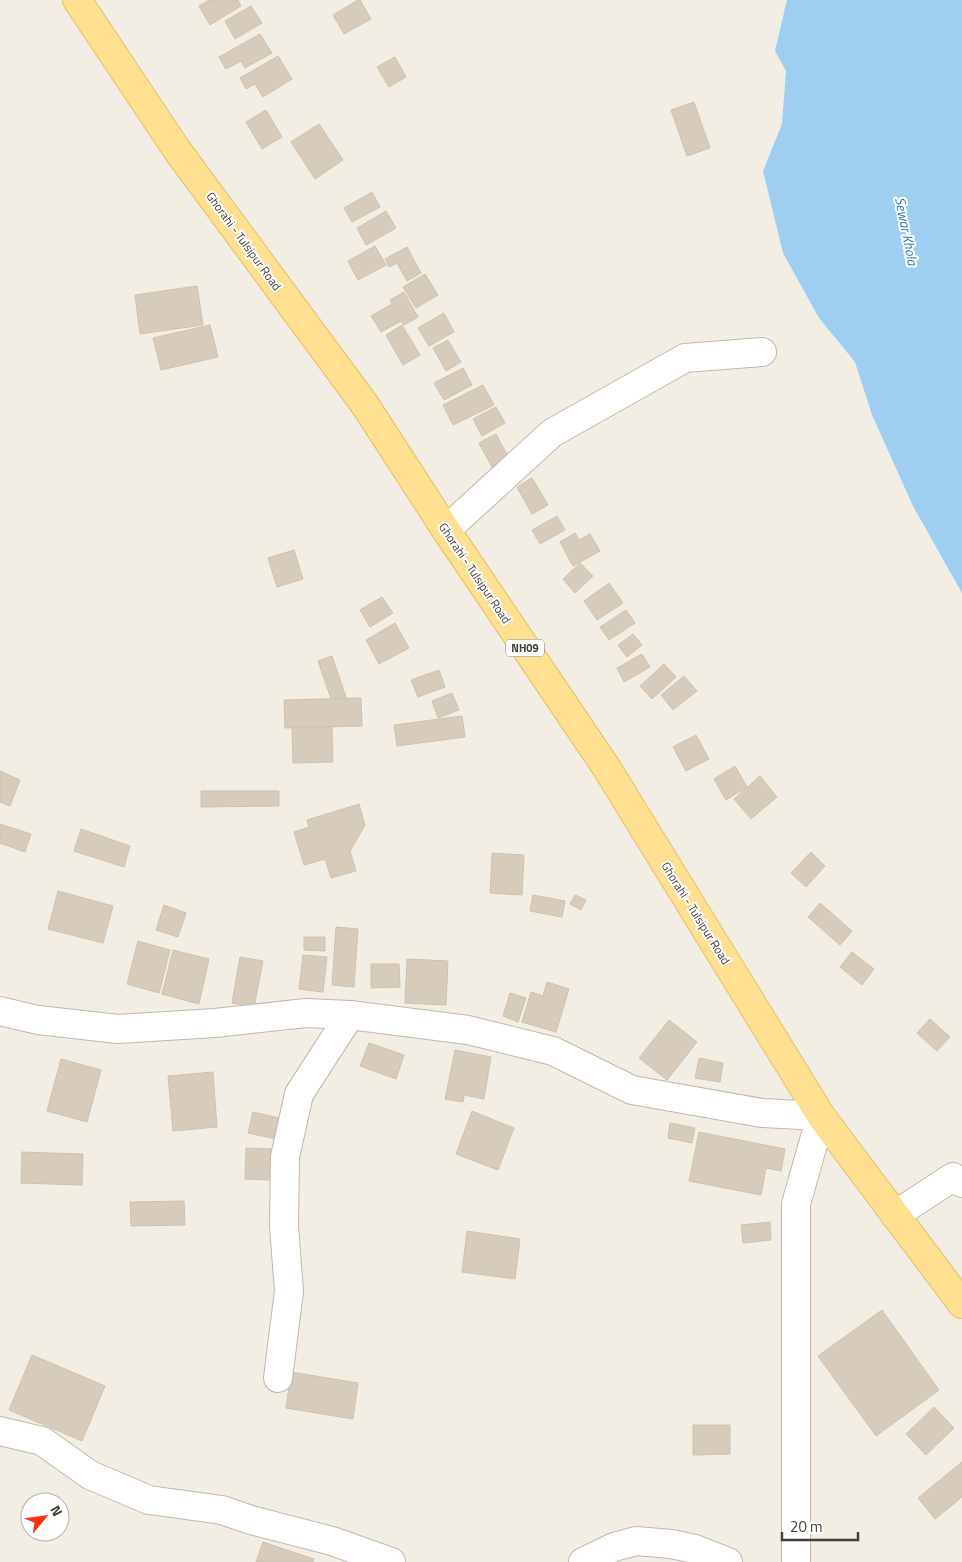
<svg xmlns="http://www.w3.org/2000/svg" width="962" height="1562" font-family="'Titillium Web',sans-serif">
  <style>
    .water { fill: #9ecff1 }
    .building { fill: #d7ccbc; stroke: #cfc1ac }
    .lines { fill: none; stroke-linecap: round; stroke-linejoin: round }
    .minor-casing { stroke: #c1b8a9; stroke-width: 30 }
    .major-casing { stroke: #e5bd5f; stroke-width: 30 }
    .minor { stroke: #fff; stroke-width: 28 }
    .major { stroke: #ffdf90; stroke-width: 28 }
    .labels { text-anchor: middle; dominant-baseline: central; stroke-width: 4; stroke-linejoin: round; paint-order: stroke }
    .shield { fill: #fff; stroke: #7c7871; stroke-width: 1 }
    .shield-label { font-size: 11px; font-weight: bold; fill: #443e34 }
    .street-label { font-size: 12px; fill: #443e34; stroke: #fff }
    .water-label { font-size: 14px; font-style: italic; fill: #2c79b1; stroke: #fff }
  </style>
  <rect width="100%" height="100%" fill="#f2eee4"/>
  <path class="water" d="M787 0H962V593L913 506 872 415 855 362 819 318 783 253 763 171 782 124 786 71 775 51Z"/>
  <g class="building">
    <path d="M209 0H238L241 6 210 25 199 6Z"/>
    <path d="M358 0H360L371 19 344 34 333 15Z"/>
    <path d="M251 6 262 23 235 39 225 21Z"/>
    <path d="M260 34 272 53 245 68 241 61 226 69 219 57Z"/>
    <path d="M278 56 292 79 263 97 255 84 246 89 240 78Z"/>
    <path d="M395 57 406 77 389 87 377 67Z"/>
    <path d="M694 102 710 148 687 156 671 110Z"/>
    <path d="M266 110 282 137 262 149 246 122Z"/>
    <path d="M319 124 343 160 315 179 291 142Z"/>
    <path d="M372 192 380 207 352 222 344 208Z"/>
    <path d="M386 211 396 228 366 245 357 228Z"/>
    <path d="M375 246 386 265 358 280 348 261Z"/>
    <path d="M407 247 421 273 407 281 397 263 389 267 385 259Z"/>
    <path d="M425 274 438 295 416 308 403 287Z"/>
    <path d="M197 286 203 325 140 334 135 295Z"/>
    <path d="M404 292 418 317 404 325 401 321 381 332 371 316 392 304 390 300Z"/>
    <path d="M444 313 454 332 429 346 418 328Z"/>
    <path d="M210 325 218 357 161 370 153 338Z"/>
    <path d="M402 325 420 355 403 365 386 335Z"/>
    <path d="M448 340 461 362 446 371 433 348Z"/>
    <path d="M463 368 472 385 444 400 434 383Z"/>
    <path d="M483 385 494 405 453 425 443 405Z"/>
    <path d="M496 407 505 423 482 436 473 419Z"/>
    <path d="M496 434 512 464 495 473 479 443Z"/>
    <path d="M532 478 548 505 532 514 517 487Z"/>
    <path d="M557 516 565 530 540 544 532 530Z"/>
    <path d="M575 533 579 540 590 534 600 551 573 566 560 542Z"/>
    <path d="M294 550 303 579 277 587 268 558Z"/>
    <path d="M580 563 593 576 575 593 563 579Z"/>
    <path d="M609 583 623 603 597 620 584 601Z"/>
    <path d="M382 597 393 613 370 627 360 610Z"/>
    <path d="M626 610 635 623 609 640 600 627Z"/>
    <path d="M395 623 409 648 379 664 366 640Z"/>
    <path d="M633 634 642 645 627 657 618 645Z"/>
    <path d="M642 654 650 667 624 682 617 668Z"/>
    <path d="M332 656 346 697 332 702 318 661Z"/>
    <path d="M664 664 676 677 652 699 640 686Z"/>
    <path d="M439 670 445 687 418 697 411 680Z"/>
    <path d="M684 676 697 691 673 710 661 695Z"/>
    <path d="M452 693 459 710 438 718 432 701Z"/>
    <path d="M361 698 362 726 285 728 284 700Z"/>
    <path d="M462 716 465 737 397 746 394 725Z"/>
    <path d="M292 727H332L333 762 293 763Z"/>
    <path d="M696 735 709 759 686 771 673 747Z"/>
    <path d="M735 766 747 787 726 800 714 779Z"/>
    <path d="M0 771 20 780 10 806 0 802Z"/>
    <path d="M760 776 777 797 751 819 734 799Z"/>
    <path d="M201 791H279V806L201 807Z"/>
    <path d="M359 804 365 825 350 851 356 871 331 878 325 859 304 865 294 832 309 827 307 820Z"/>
    <path d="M0 824 31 834 25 852 0 843Z"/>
    <path d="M81 829 130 846 124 867 74 851Z"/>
    <path d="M811 852 825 866 806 887 791 873Z"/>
    <path d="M492 853 524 855 522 895 490 893Z"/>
    <path d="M58 891 113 906 103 943 48 929Z"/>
    <path d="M533 895 565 901 562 917 530 911Z"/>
    <path d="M575 895 586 900 581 910 570 904Z"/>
    <path d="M820 903 852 931 840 945 808 917Z"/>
    <path d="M164 905 186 913 178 937 156 930Z"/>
    <path d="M336 927 358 929 354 987 332 985Z"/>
    <path d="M304 937H325V951L304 950Z"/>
    <path d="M138 941 170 950 159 993 127 984Z"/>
    <path d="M173 950 209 959 199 1004 162 994Z"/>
    <path d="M852 952 874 969 862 985 840 967Z"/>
    <path d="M303 955 327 957 323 992 299 989Z"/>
    <path d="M240 957 263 961 254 1007 232 1003Z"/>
    <path d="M407 959 448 961 446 1005 405 1003Z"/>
    <path d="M371 964H399L400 987 371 988Z"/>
    <path d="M547 982 569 989 556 1032 522 1022 531 992 543 996Z"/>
    <path d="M510 993 526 998 518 1022 503 1016Z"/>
    <path d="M930 1019 950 1037 937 1051 917 1033Z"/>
    <path d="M669 1020 697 1042 667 1080 639 1058Z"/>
    <path d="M369 1043 404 1055 396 1079 360 1066Z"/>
    <path d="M455 1050 491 1057 484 1099 464 1095 463 1102 445 1099Z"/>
    <path d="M699 1058 723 1063 720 1082 695 1078Z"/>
    <path d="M61 1059 101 1070 87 1122 47 1111Z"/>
    <path d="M213 1072 217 1127 173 1131 168 1076Z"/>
    <path d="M472 1111 514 1128 498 1170 456 1154Z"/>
    <path d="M253 1112 280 1118 276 1139 248 1133Z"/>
    <path d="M670 1123 695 1128 692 1143 668 1138Z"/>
    <path d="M699 1132 785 1149 781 1171 766 1168 761 1195 689 1181Z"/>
    <path d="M246 1148 271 1149 270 1180 245 1179Z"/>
    <path d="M22 1152 83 1154 82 1185 21 1183Z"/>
    <path d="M184 1201 185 1225 131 1226 130 1202Z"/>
    <path d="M770 1222 771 1240 743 1243 741 1225Z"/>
    <path d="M467 1231 520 1239 515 1279 462 1272Z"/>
    <path d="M882 1310 939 1390 876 1436 818 1356Z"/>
    <path d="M32 1355 105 1386 82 1441 9 1410Z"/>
    <path d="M291 1372 358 1383 353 1419 286 1408Z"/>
    <path d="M934 1407 954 1428 926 1455 906 1434Z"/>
    <path d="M693 1425H730V1454L693 1455Z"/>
    <path d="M962 1462V1497L935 1519 918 1498Z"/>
    <path d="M263 1542 314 1559 313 1562H256Z"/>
  </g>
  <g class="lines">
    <g class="minor-casing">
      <g id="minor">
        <path d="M446 530 552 433 685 358 762 352"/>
        <path d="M0 1011 38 1020 118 1029 215 1023 306 1013 350 1015 468 1030 553 1051 632 1090 762 1113 821 1116 796 1204V1562"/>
        <path d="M895 1215 953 1177 962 1183"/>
        <path d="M278 1378 289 1291 284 1226 285 1157 299 1094 350 1015"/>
        <path d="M0 1431 42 1441 90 1475 149 1500 222 1510 251 1520 332 1541 391 1562"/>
        <path d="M583 1562 614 1547 636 1541 671 1544 695 1549 728 1562"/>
      </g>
    </g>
    <g class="major-casing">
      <path id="major" d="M77 0 177 150 365 405 446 530 606 767 821 1116 962 1304"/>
    </g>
    <use href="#minor" class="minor"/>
    <use href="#major" class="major"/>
  </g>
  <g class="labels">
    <rect class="shield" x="506" y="639.5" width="38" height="17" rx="4"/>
    <g class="shield-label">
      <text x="525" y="648">NH09</text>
    </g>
    <g class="street-label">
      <text transform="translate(244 241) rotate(54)">Ghorahi - Tulsipur Road</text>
      <text transform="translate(475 573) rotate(56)">Ghorahi - Tulsipur Road</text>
      <text transform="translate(696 913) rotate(58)">Ghorahi - Tulsipur Road</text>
    </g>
    <g class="water-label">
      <text transform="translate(907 231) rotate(79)">Sewar Khola</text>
    </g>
  </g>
  <g transform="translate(45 1517) rotate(61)"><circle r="24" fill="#ffffff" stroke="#b4b2ae"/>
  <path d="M0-4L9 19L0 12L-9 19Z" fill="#fd3310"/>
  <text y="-8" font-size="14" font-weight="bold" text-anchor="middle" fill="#443e34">N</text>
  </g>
  <path d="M782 1532v8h76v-8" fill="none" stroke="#443e34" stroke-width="2.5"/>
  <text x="790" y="1532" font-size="15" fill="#443e34" stroke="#ffffff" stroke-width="4" paint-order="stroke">20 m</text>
</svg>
